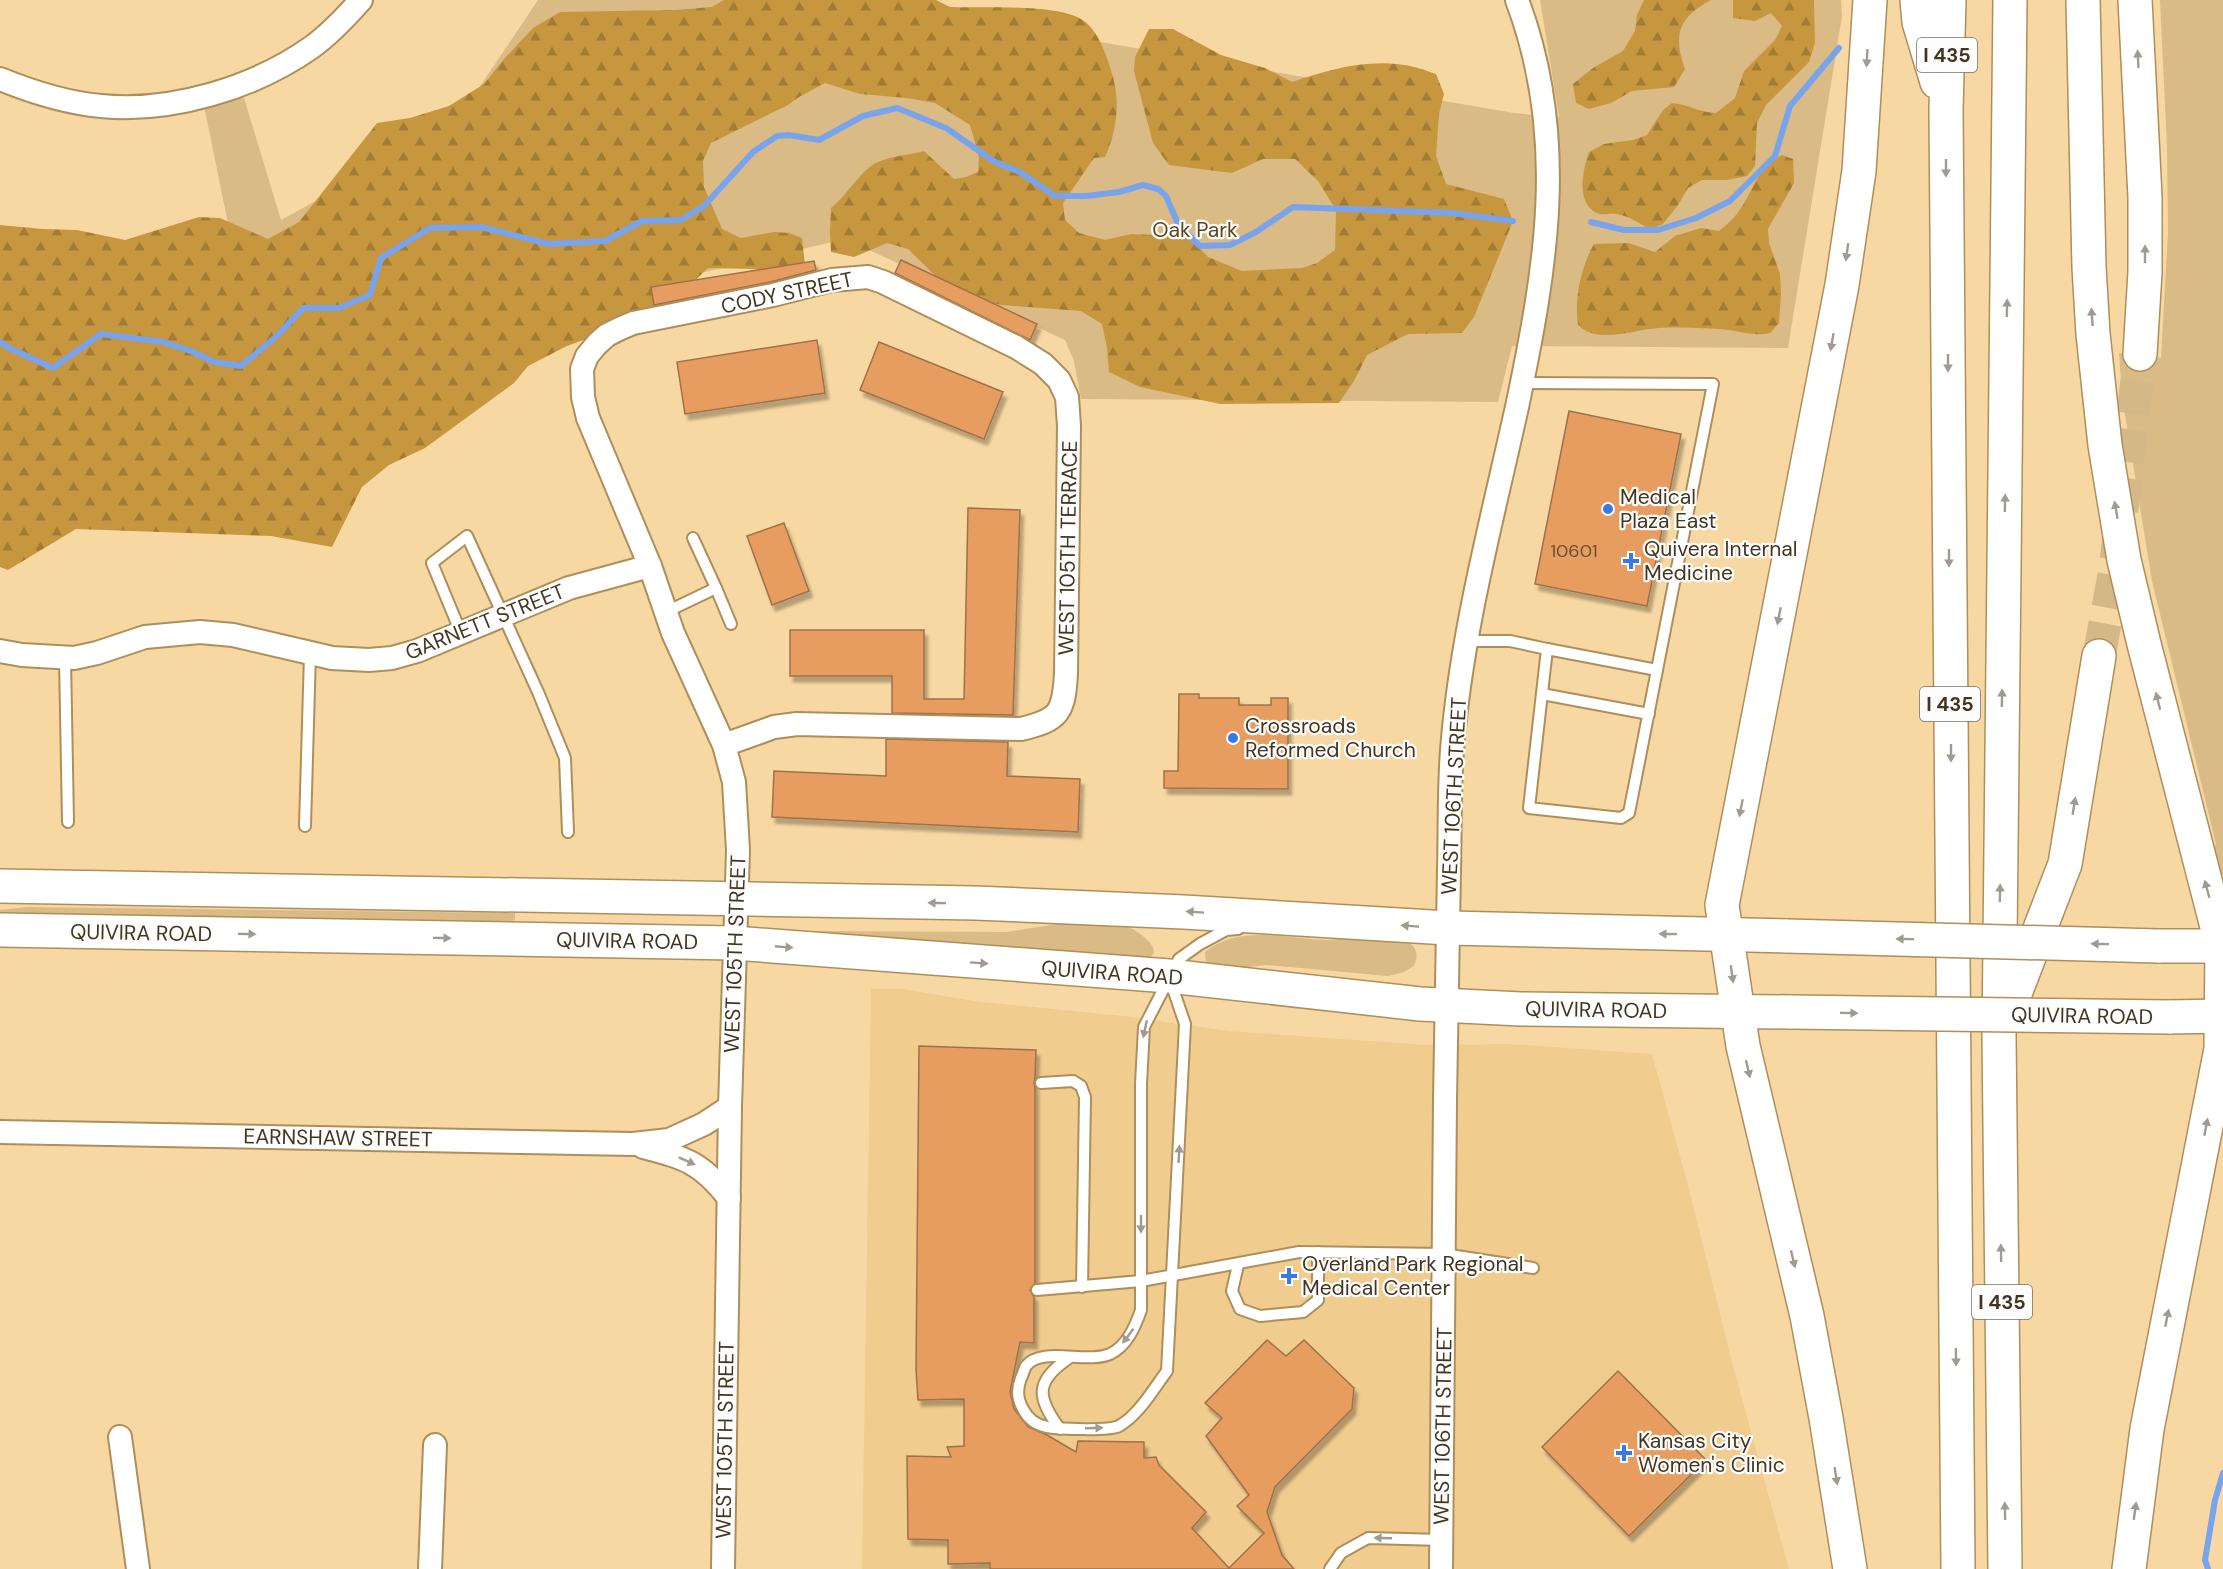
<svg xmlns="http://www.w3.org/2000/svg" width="2223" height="1569" font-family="'DM Sans',sans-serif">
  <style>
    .built { fill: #f1cc8f }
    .green { fill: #daba85 }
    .forest { fill: url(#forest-firs) }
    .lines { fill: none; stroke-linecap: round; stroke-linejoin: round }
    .stream { stroke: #77a4ed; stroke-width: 6 }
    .building { fill: #e79d5e; stroke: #9e714b; stroke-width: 1.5; filter: url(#shadow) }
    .highway-tunnel { stroke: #d4b888; stroke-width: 33; stroke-dasharray: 33 16; stroke-linecap: butt }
    .lane-casing { stroke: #ad8f5b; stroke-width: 14 }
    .street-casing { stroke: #ad8f5b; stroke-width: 26 }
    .primary-casing { stroke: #ad8f5b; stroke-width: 36 }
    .highway-casing { stroke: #ad8f5b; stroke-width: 36 }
    .lane { stroke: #fff; stroke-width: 10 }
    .street { stroke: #fff; stroke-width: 22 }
    .primary { stroke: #fff; stroke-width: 33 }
    .highway { stroke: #fff; stroke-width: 33 }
    .primary-bridge-casing { stroke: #ad8f5b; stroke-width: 36; stroke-linecap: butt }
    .primary-bridge { stroke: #fff; stroke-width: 33 }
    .oneway { fill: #a09a90 }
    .poi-dot { fill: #3779e7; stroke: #fdfdfd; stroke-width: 2 }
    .labels { text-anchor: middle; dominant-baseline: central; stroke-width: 4.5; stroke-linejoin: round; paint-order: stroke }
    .number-label { font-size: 18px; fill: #6b5030 }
    .shield { fill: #fdfdfd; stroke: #7a7262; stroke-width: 1.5 }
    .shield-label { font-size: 20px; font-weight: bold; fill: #423620 }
    .park-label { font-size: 21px; fill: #594520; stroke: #fdfdfd }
    .street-label { font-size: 21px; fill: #423620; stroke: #fdfdfd }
    .poi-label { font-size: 21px; fill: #423620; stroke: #fdfdfd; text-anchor: start }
  </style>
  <defs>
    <pattern id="forest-firs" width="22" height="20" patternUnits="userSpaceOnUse" patternTransform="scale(1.5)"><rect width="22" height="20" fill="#c7973f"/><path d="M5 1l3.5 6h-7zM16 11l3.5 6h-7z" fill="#a37c34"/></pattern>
    <filter id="shadow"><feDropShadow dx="3.5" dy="6" stdDeviation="1.5" flood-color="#0004"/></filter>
  </defs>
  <rect width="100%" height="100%" fill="#f8d8a2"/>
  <path class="built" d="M871 989H903L974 1001 1124 1016 1229 1031 1427 1045 1509 1044 1652 1054 1688 1185 1733 1366 1789 1569H862Z"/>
  <g class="green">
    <path d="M538 0H855L1514 113 1559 117 1540 0H1841L1842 16 1788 348 1512 346 1498 402 1081 399 1074 361 1065 340 845 239 599 297 307 505 0 512V228L80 247 232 243 203 101 241 88 281 220 454 125Z"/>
    <path d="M2160 0H2223V875L2218 870 2211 853 2216 844 2152 581 2122 396 2119 353 2161 358 2168 233 2167 148Z"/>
    <path d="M27 907 515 913V920L495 924 0 919V910Z"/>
    <path d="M1083 920C1106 921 1127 921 1145 938 1150 943 1154 946 1154 953L1148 959 994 946 809 937V931L1007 932Z"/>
    <path d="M1364 934C1382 936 1428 935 1414 966L1404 972 1388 976 1266 965 1232 969 1206 964 1205 952C1239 924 1287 939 1327 940 1339 940 1352 936 1364 934Z"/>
  </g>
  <g class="forest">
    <path d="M724 0H936L950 7C981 8 1053 4 1079 18 1096 26 1105 51 1110 67 1121 98 1118 128 1105 157L1094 158 1063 203 1065 220 1079 233 1105 240 1131 234 1155 235 1179 226 1208 257 1242 271 1302 268 1317 263 1335 250 1336 210 1318 181 1295 159H1263L1232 173 1169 165 1153 143 1134 71 1135 57 1149 29H1173L1221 55 1265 68 1292 82C1328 70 1365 59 1404 65 1415 66 1426 71 1436 74L1444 94 1439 114 1436 156 1446 184 1504 199 1513 221 1474 317 1462 333 1408 334 1367 355 1354 381 1339 403 1220 404 1140 387 1109 372 1107 348 1102 324 1081 311 1002 305 969 299 949 289 908 249 887 243 854 257 831 252 830 232 831 208C847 196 861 169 878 162 891 156 909 155 924 151L954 179 966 177 978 172 979 157 970 125 935 103 907 98 860 94 825 83 799 97 788 105 711 143 703 161 704 187 722 229 741 238 774 232 789 233 802 238 805 265 794 275 756 269 708 268 664 310 567 346 528 366 514 383 425 448 389 465 362 487 332 547 271 536 76 529 8 570 0 567V225L43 229 77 230 125 240 199 217 220 218 268 239 299 222 377 123 410 118 449 106 484 84 504 59 533 28 560 12 676 10 712 7Z"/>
    <path d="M1644 0H1711C1678 18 1673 34 1685 69L1674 87 1632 91 1611 103 1589 109 1576 103 1573 84 1593 68 1623 51 1635 31 1637 15Z"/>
    <path d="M1733 0H1814L1815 43 1809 62 1766 105 1757 123 1755 166 1747 176 1727 180H1702L1688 188 1678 205 1663 224 1650 230C1640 223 1629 216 1616 214 1610 213 1602 216 1597 213 1575 203 1583 169 1589 152L1604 144 1633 140 1647 135 1663 110 1672 103C1688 104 1700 113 1716 113L1735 98 1744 71 1775 40 1782 26 1771 13 1755 21 1733 18Z"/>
    <path d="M1782 155 1793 159 1794 183 1768 229 1769 243 1780 274 1781 294 1779 323 1770 333C1752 337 1738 330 1720 329 1700 328 1679 327 1659 328 1636 329 1596 345 1578 325 1574 298 1581 267 1594 244L1628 243 1655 252 1675 236 1701 228 1719 231C1725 226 1731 221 1736 215 1754 193 1755 168 1782 155Z"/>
  </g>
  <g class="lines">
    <g class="stream">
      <path d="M1591 222 1624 230H1658L1696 218 1730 201 1775 156 1790 106 1839 48"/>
      <path d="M0 342 9 348 53 368 101 334 163 342 191 351 214 362 241 366 278 335 303 308H339L370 295 381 258 430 228 481 227 549 244 605 241 642 221 681 220 704 206 753 152 777 136 789 135 819 140 863 116 897 108 946 128 995 162 1020 172 1055 196H1086L1119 192 1143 185 1158 189 1166 196 1179 226 1200 246 1230 245 1256 232 1293 207 1452 213 1513 221"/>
      <path d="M2208 1569 2205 1560 2215 1500 2223 1473"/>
    </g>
  </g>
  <g class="building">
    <path d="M901 260 1037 324 1030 340 895 273Z"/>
    <path d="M814 261 816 270 770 282 654 305 651 287Z"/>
    <path d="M817 340 825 393 685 414 677 362Z"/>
    <path d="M879 342 1003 392 984 439 860 390Z"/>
    <path d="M1569 411 1681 434 1647 606 1535 584Z"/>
    <path d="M968 508 1020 510 1013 715 892 713V676H790V630H924V699H964Z"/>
    <path d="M784 523 809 591 772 605 747 536Z"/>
    <path d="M1179 694H1199V698H1239V705H1271V698H1288V789L1164 788V771H1178Z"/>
    <path d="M886 739 1008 742 1007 776 1080 779 1078 832 772 817 774 771 886 776Z"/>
    <path d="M919 1046 1036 1050 1035 1078 1034 1083 1035 1088V1283L1030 1290 1034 1297V1343L1020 1342 1010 1392 1014 1409 1028 1427 1047 1435 1076 1452 1078 1441 1144 1442V1458L1156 1457 1159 1465 1206 1512 1192 1528 1229 1568 1264 1533 1237 1506 1249 1495 1206 1436 1222 1418 1205 1403 1267 1340 1286 1356 1304 1340 1354 1388 1352 1409 1275 1487 1267 1512 1282 1555 1294 1569H990V1563L948 1564V1540L908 1539 907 1456 951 1457 947 1447 964 1446V1399L918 1400 916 1369Z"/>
    <path d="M1618 1371 1706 1460 1629 1536 1542 1447Z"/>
  </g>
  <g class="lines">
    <path class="highway-tunnel" d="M2099 656 2115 570 2140 354"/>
    <g class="lane-casing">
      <g id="lane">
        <path d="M693 538 716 588"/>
        <path d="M666 612 716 588 731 624"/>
        <path d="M461 633 432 563 467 536 538 692 565 758 568 832"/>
        <path d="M1467 641H1510L1547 649 1529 808 1621 818 1629 813 1713 384 1522 383"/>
        <path d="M1547 649 1657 670"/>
        <path d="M65 658 68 822"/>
        <path d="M1542 694 1649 714"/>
        <path d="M305 826 310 654"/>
        <path d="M1170 980 1185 1024 1167 1371C1154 1388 1139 1415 1119 1426 1110 1431 1059 1429 1047 1427 1036 1425 1028 1419 1023 1409 1017 1399 1017 1388 1021 1378 1023 1375 1024 1369 1026 1366 1041 1346 1087 1364 1110 1354 1127 1346 1135 1327 1141 1310V1084L1144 1027 1179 959 1200 944 1226 930 1238 929"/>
        <path d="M1041 1083 1073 1081 1081 1086 1085 1097 1082 1287"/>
        <path d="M1238 1265 1232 1291 1240 1309 1260 1316 1303 1312 1318 1300V1252"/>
        <path d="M1037 1290 1141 1281 1299 1252 1444 1254 1533 1268"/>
        <path d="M1060 1429C1036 1397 1035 1381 1069 1358"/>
        <path d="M1330 1569 1341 1553 1368 1538 1442 1540"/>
      </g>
    </g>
    <g class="street-casing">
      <g id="street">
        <path d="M0 79C32 92 66 103 101 106 171 113 254 88 312 47 330 34 346 17 361 0"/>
        <path d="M0 651 22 655 74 658 97 653 145 637 200 632 233 635 332 658 369 660 392 658 417 651 569 588 650 566"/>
        <path d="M0 1132 633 1144 669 1140 704 1124 730 1107"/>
        <path d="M643 1147C685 1158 701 1162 729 1198"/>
        <path d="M120 1437 138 1569"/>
        <path d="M430 1569 435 1445"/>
        <path d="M723 1569 730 1107 738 850 734 782 724 745 673 633 650 566 588 418 583 397 582 369 587 356 597 344 607 335 619 329 633 323 773 295 832 280 868 277 883 282 1016 347 1043 364 1059 380 1067 397 1069 426 1066 673C1064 713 1059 720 1021 729L797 724 774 727 724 745"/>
        <path d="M1441 1569C1442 1413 1444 1256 1445 1100 1446 1023 1447 946 1449 870 1450 830 1449 790 1452 750 1461 634 1492 520 1517 407 1546 268 1569 138 1517 0"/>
      </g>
    </g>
    <g class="primary-casing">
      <g id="primary">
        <path d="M0 886 975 903 1184 912 1448 928 1787 936"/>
        <path d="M0 930 734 943 1169 976 1420 1004 1521 1009 1791 1012"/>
        <path d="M2158 946H2223"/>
        <path d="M2169 1017 2223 1016"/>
      </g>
    </g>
    <g class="highway-casing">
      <g id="highway">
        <path d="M1917 0 1919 22 1937 82"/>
        <path d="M1949 0 1946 110 1958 1569"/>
        <path d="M2083 0 2089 267 2093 334 2105 445 2124 560 2144 644 2222 946 2221 1049 2147 1429 2129 1569"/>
        <path d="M2135 0 2145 197V272L2140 354"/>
        <path d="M2007 1014 2065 864 2099 656"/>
        <path d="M1850 1569 1826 1418 1807 1316 1743 1046 1722 905 1842 285 1859 171 1870 0"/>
        <path d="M2005 1569 1999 1036 2010 0"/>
      </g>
    </g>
    <use href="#lane" class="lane"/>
    <use href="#street" class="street"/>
    <use href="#primary" class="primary"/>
    <use href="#highway" class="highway"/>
    <g class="primary-bridge-casing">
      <g id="primary-bridge">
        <path d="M1787 936 2158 946"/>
        <path d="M1791 1012 2169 1017"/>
      </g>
    </g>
    <use href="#primary-bridge" class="primary-bridge"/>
  </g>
  <defs><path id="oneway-solid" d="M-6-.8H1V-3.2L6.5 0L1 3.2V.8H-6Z" transform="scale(1.5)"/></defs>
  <g class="oneway">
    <use href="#oneway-solid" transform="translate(1867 58) rotate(93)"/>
    <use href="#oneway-solid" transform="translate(2138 59) rotate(-93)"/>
    <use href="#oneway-solid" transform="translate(1946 168) rotate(90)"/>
    <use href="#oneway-solid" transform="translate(1847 252) rotate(98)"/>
    <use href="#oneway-solid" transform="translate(2145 254) rotate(-90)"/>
    <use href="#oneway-solid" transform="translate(2007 308) rotate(-89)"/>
    <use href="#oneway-solid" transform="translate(2092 317) rotate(-94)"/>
    <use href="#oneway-solid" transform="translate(1832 342) rotate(100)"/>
    <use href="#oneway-solid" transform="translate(1948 363) rotate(90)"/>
    <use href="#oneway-solid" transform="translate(2005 503) rotate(-89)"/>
    <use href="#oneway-solid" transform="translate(2116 510) rotate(-100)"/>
    <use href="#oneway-solid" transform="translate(1949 558) rotate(90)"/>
    <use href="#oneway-solid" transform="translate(1779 616) rotate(101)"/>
    <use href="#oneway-solid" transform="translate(2002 698) rotate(-89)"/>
    <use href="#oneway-solid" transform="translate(2158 701) rotate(-104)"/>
    <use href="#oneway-solid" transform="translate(1951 753) rotate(90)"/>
    <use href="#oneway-solid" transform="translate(2074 806) rotate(-81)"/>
    <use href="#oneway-solid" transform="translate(1741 808) rotate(101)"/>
    <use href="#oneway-solid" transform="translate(2207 889) rotate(-105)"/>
    <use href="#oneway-solid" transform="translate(2000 893) rotate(-89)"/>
    <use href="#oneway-solid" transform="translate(937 903) rotate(-179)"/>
    <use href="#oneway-solid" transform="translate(1195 912) rotate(-176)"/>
    <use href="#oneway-solid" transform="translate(1410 926) rotate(-176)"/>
    <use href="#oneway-solid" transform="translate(247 934) rotate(1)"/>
    <use href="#oneway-solid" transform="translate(1668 934) rotate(-179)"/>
    <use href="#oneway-solid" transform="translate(442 938) rotate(1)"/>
    <use href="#oneway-solid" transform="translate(1905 939) rotate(-179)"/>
    <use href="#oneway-solid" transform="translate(2100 944) rotate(-179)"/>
    <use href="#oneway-solid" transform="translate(784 947) rotate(5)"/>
    <use href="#oneway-solid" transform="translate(979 963) rotate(4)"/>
    <use href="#oneway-solid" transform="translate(1732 974) rotate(82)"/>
    <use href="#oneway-solid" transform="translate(1849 1013) rotate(1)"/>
    <use href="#oneway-solid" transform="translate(1145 1029) rotate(102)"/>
    <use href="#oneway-solid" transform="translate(1748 1069) rotate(77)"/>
    <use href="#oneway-solid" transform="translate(2206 1127) rotate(-79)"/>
    <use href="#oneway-solid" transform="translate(1179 1154) rotate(-87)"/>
    <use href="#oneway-solid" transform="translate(687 1161) rotate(24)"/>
    <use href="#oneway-solid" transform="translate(1141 1224) rotate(90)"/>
    <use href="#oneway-solid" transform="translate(2001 1253) rotate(-91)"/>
    <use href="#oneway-solid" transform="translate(1793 1259) rotate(77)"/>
    <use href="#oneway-solid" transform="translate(2167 1318) rotate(-79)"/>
    <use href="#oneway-solid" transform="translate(1128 1336) rotate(127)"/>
    <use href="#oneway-solid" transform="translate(1956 1357) rotate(89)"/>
    <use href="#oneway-solid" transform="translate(1094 1428) rotate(-2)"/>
    <use href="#oneway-solid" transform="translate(1836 1476) rotate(81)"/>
    <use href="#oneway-solid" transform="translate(2005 1511) rotate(-91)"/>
    <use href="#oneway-solid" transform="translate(2135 1511) rotate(-82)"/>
    <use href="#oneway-solid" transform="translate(1383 1538) rotate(-178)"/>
  </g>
  <g class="poi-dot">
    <circle cx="1608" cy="509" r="6"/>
    <path d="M1628 552h6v6h6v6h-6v6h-6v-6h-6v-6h6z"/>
    <circle cx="1233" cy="738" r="6"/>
    <path d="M1286 1267h6v6h6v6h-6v6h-6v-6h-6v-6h6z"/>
    <path d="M1621 1444h6v6h6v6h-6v6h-6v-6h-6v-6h6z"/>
  </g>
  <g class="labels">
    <g class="number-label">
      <text x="1574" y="551">10601</text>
    </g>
    <g class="shield">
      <rect x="1917" y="38" width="60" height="34" rx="4.5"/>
      <rect x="1920" y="687" width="60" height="34" rx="4.5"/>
      <rect x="1972" y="1285" width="60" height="34" rx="4.5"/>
    </g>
    <g class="shield-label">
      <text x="1947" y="55">I 435</text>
      <text x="1950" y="704">I 435</text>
      <text x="2002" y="1302">I 435</text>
    </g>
    <g class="park-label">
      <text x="1195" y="230">Oak Park</text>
    </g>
    <g class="street-label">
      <text transform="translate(787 293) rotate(-12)">CODY STREET</text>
      <text transform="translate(1068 548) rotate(-89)">WEST 105TH TERRACE</text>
      <text transform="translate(485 622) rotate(-22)">GARNETT STREET</text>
      <text transform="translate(1454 796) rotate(-87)">WEST 106TH STREET</text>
      <text transform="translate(141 933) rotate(1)">QUIVIRA ROAD</text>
      <text transform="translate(627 941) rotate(1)">QUIVIRA ROAD</text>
      <text transform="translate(735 954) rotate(-88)">WEST 105TH STREET</text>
      <text transform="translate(1112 973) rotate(4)">QUIVIRA ROAD</text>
      <text transform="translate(1596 1010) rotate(1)">QUIVIRA ROAD</text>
      <text transform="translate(2082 1016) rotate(1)">QUIVIRA ROAD</text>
      <text transform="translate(338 1138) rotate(1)">EARNSHAW STREET</text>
      <text transform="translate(1443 1426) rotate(-89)">WEST 106TH STREET</text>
      <text transform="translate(725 1440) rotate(-89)">WEST 105TH STREET</text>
    </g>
    <g class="poi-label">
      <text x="1620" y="497">Medical<tspan x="1620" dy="24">Plaza East</tspan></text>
      <text x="1644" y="549">Quivera Internal<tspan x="1644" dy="24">Medicine</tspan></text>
      <text x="1245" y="726">Crossroads<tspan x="1245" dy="24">Reformed Church</tspan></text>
      <text x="1302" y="1264">Overland Park Regional<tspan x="1302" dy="24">Medical Center</tspan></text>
      <text x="1638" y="1441">Kansas City<tspan x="1638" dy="24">Women's Clinic</tspan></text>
    </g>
  </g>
</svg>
